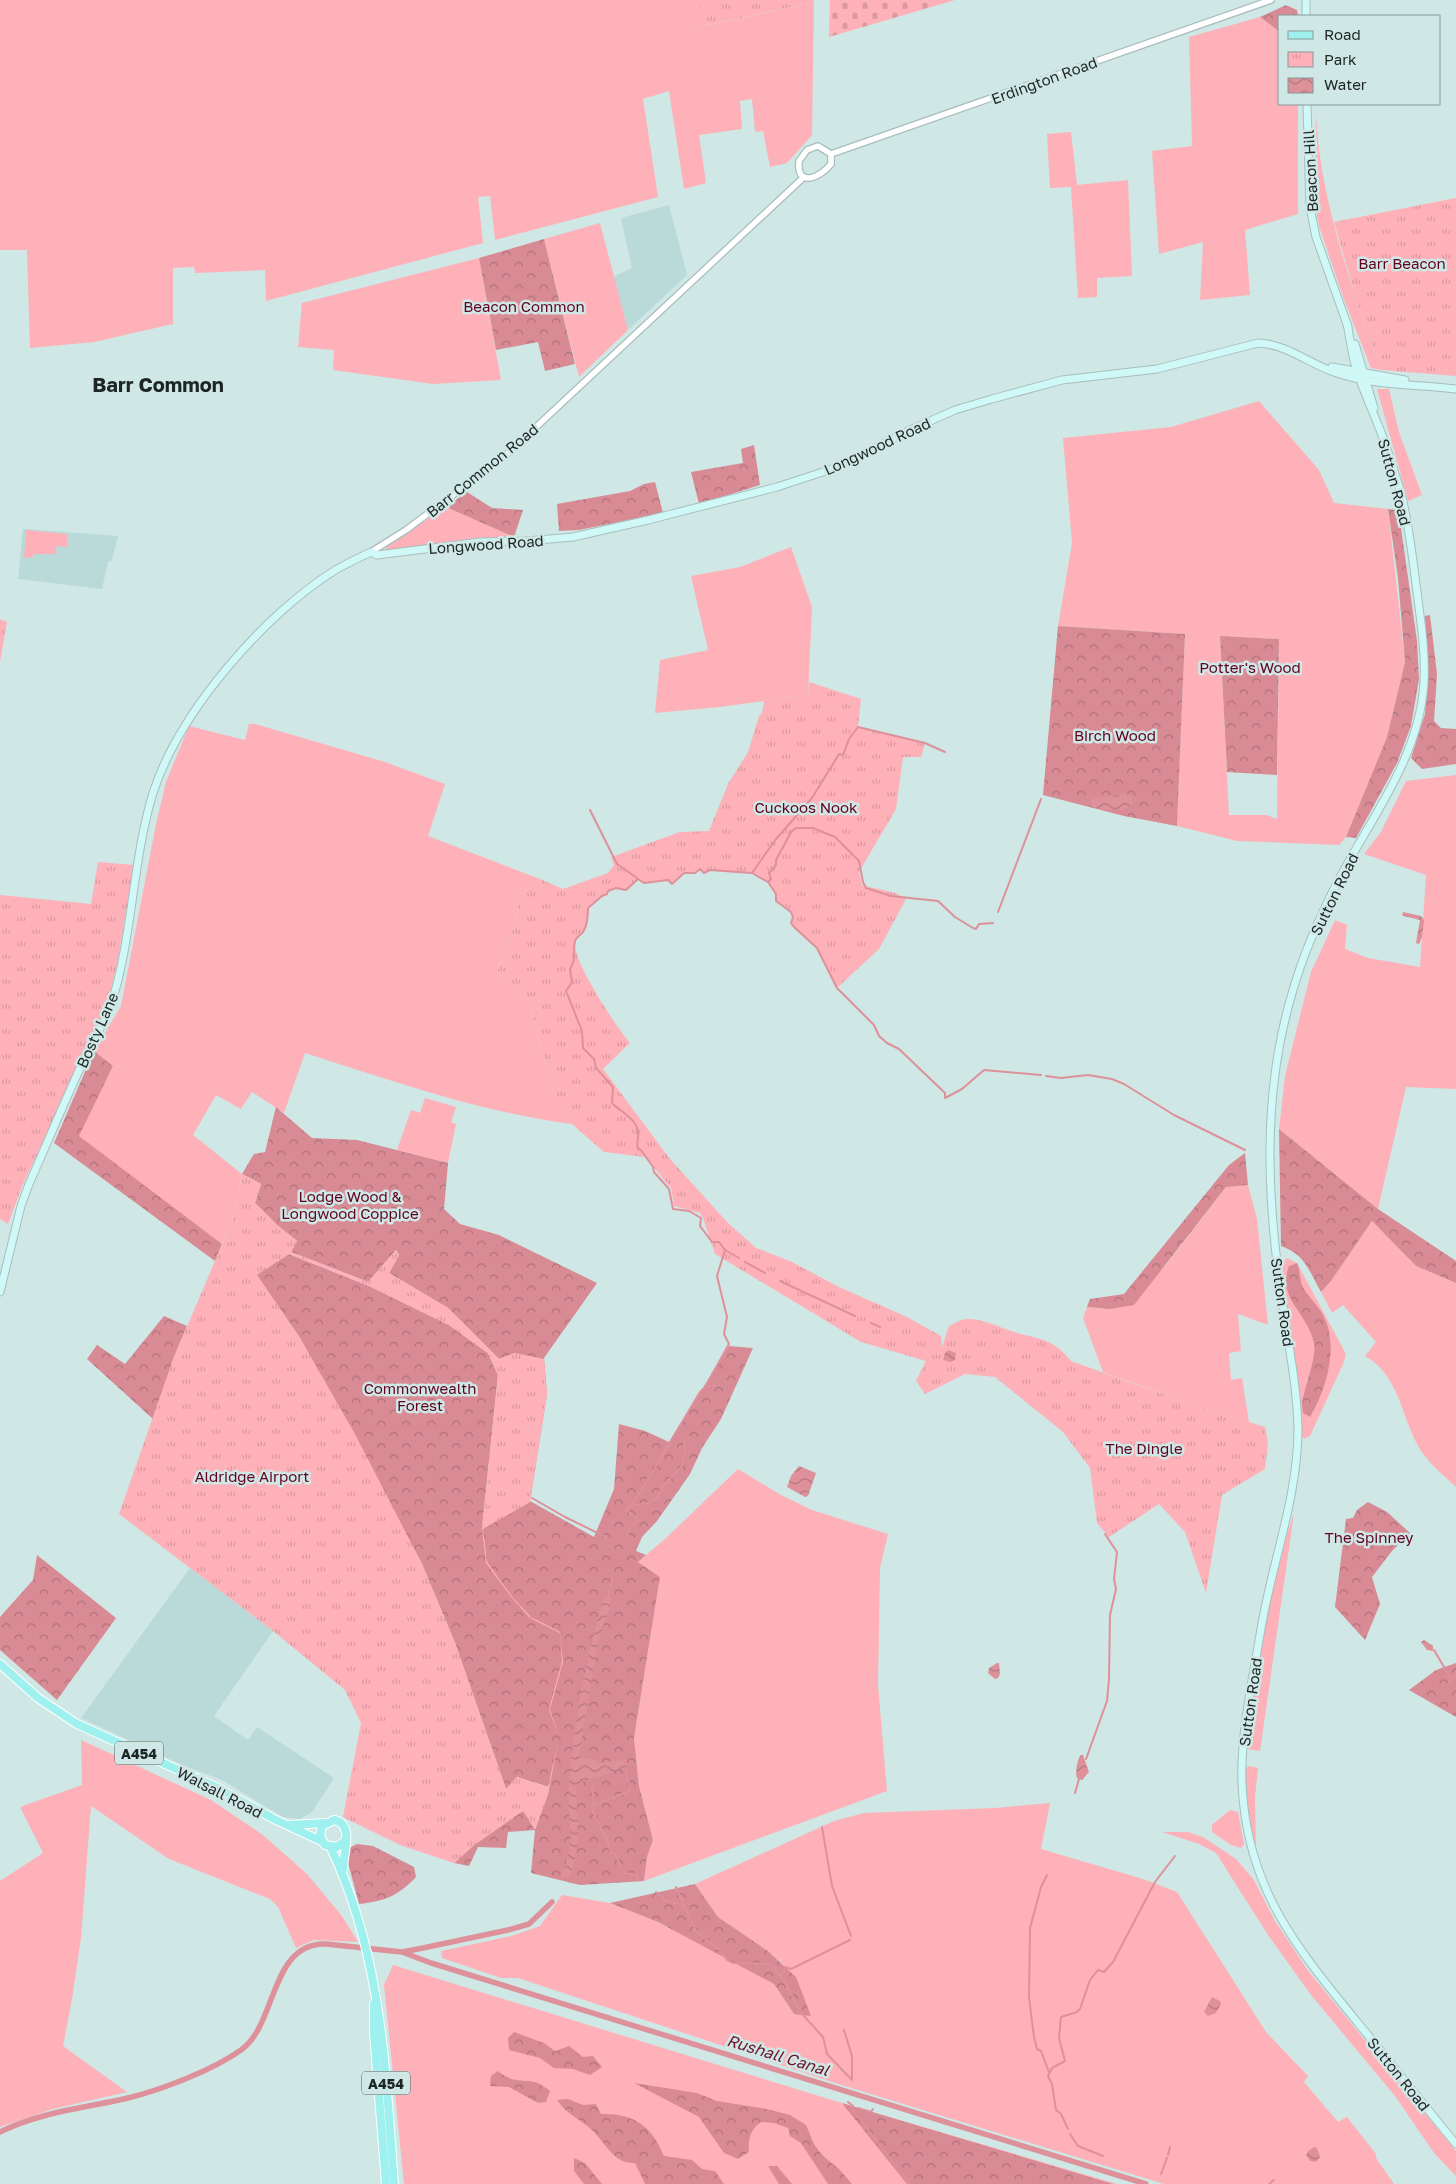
<svg xmlns="http://www.w3.org/2000/svg" width="1456" height="2184" font-family="'Golos Text',sans-serif">
  <style>
    .built { fill: #b9dad8 }
    .green { fill: #ffb1b9; fill-rule: evenodd }
    .forest { fill: url(#forest-crowns) }
    .cemetery { fill: url(#cemetery-stones) }
    .park { fill: url(#park-tufts); fill-rule: evenodd }
    .water { fill: url(#water-waves) }
    .lines { fill: none; stroke-linecap: round; stroke-linejoin: round }
    .stream { stroke: #de919a; stroke-width: 2 }
    .canal { stroke: #de919a; stroke-width: 5.5 }
    .tertiary-casing { stroke: #a8bebd; stroke-width: 8 }
    .secondary-casing { stroke: #a8bebd; stroke-width: 9 }
    .primary-casing { stroke: #fff; stroke-width: 10 }
    .tertiary { stroke: #fff; stroke-width: 5.5 }
    .secondary { stroke: #cff8f7; stroke-width: 7 }
    .primary { stroke: #9ef1ee; stroke-width: 8 }
    .labels { text-anchor: middle; dominant-baseline: central; stroke-width: 5; stroke-linejoin: round; paint-order: stroke }
    .shield { fill: #cfe7e5; stroke: #52605f; stroke-width: 1 }
    .shield-label { font-size: 14px; font-weight: bold; fill: #1d2625 }
    .street-label { font-size: 15px; fill: #1d2625; stroke: #cfe7e5 }
    .park-label { font-size: 15px; fill: #610320; stroke: #cfe7e5 }
    .water-label { font-size: 16px; font-style: italic; fill: #6f152b; stroke: #cfe7e5 }
    .district-label { font-size: 20px; font-weight: bold; fill: #1d2625; stroke: #cfe7e5 }
  </style>
  <defs>
    <pattern id="forest-crowns" width="20" height="18" patternUnits="userSpaceOnUse" patternTransform="scale(1.25)"><rect width="20" height="18" fill="#d88b94"/><path d="M2 6a3 3 0 1 1 6 0M12 15a3 3 0 1 1 6 0" fill="none" stroke="#af7179"/></pattern>
    <pattern id="cemetery-stones" width="16" height="16" patternUnits="userSpaceOnUse" patternTransform="scale(1.25)"><rect width="16" height="16" fill="#ffb1b9"/><path d="M2 7V4a2 2 0 0 1 4 0v3zM10 15v-3a2 2 0 0 1 4 0v3z" fill="#da989f"/></pattern>
    <pattern id="park-tufts" width="24" height="20" patternUnits="userSpaceOnUse" patternTransform="scale(1.25)"><rect width="24" height="20" fill="#ffb1b9"/><path d="M3 7l-1-3M5 7V3M7 7l1-3M15 17l-1-3M17 17v-4M19 17l1-3" fill="none" stroke="#da989f"/></pattern>
    <pattern id="water-waves" width="16" height="10" patternUnits="userSpaceOnUse" patternTransform="scale(1.25)"><rect width="16" height="10" fill="#de919a"/><path d="M0 5q4-4 8 0t8 0" fill="none" stroke="#b3767d"/></pattern>
  </defs>
  <rect width="100%" height="100%" fill="#cfe7e5"/>
  <g class="built">
    <path d="M669 205 687 275 628 330 613 277 632 268 621 218Z"/>
    <path d="M23 529 118 536 112 560 108 562 102 589 18 579Z"/>
    <path d="M190 1568 273 1631 214 1716 248 1740 257 1727 334 1778 312 1812 300 1819 283 1817 222 1780 180 1764 81 1718Z"/>
  </g>
  <g class="green">
    <path d="M0 0H700V27L814 2 812 135 787 163 770 167 763 131 755 132 752 99 740 101 742 129 699 135 706 183 684 189 669 91 643 99 658 197 495 240 490 196 478 197 483 243 266 301 265 270 195 273 194 267 173 268V324L94 342 30 348 27 250H0Z"/>
    <path d="M1260 17 1280 32V104H1298V214L1245 230 1250 295 1200 300 1203 242 1159 254 1152 151 1192 146 1189 37Z"/>
    <path d="M1316 115C1320 202 1353 289 1381 370L1371 368 1343 297 1319 226 1314 198Z"/>
    <path d="M1071 132 1077 185 1128 180 1132 276 1097 278V297L1078 298 1071 187 1050 188 1047 134Z"/>
    <path d="M600 223 628 330 579 377 544 239Z"/>
    <path d="M479 258 501 380 433 384 333 370 334 350 298 347 302 303Z"/>
    <path d="M1377 389H1389L1399 432 1422 495 1408 501Z"/>
    <path d="M1259 401 1319 470 1334 503 1388 509 1405 662 1387 737 1346 837 1339 845 1237 841 1177 826 1185 634 1058 626 1072 543 1063 438 1171 427ZM1220 636 1279 639 1277 819 1267 815H1229Z"/>
    <path d="M446 507 514 537 485 539 480 537 478 539 386 550 387 546Z"/>
    <path d="M26 530 67 534V547L56 546 55 554H33V557L24 558Z"/>
    <path d="M791 547 812 607 808 695 720 707 655 713 660 660 708 650 691 576 740 567Z"/>
    <path d="M249 724H255L385 762 445 784 428 836 540 879 521 895 510 940 497 972 531 1005 539 1043 554 1091 572 1124C479 1112 393 1081 305 1053L284 1113 252 1092 241 1109 216 1095 193 1135 242 1174 233 1219 222 1244 77 1138 113 1066 94 1051 121 1006 156 824 166 782 189 726 245 740Z"/>
    <path d="M1456 775V1089L1406 1087 1378 1209 1279 1129 1285 1076 1311 972 1335 920 1347 925 1345 949 1368 958 1420 967 1426 875 1364 854 1381 832 1406 781Z"/>
    <path d="M425 1098 456 1107 451 1122 456 1124 448 1163 397 1150 411 1110 420 1113Z"/>
    <path d="M1248 1185 1257 1219 1268 1325 1238 1314 1241 1351 1229 1353 1231 1380 1242 1378 1249 1422 1182 1401 1103 1372 1083 1318 1087 1307 1110 1309 1165 1266 1227 1186Z"/>
    <path d="M1372 1221 1416 1266 1456 1283V1487C1442 1474 1426 1461 1417 1444 1401 1414 1398 1374 1365 1356L1376 1342 1343 1305 1332 1313 1321 1292 1331 1281Z"/>
    <path d="M1287 1258 1297 1263 1346 1354 1344 1362 1310 1436 1304 1439 1301 1435 1300 1398 1280 1265Z"/>
    <path d="M738 1469 781 1495 812 1510 888 1534 880 1568 878 1685 887 1791 644 1881 647 1857 653 1840 639 1786 634 1738 660 1577 638 1562 666 1538Z"/>
    <path d="M1294 1513 1260 1751 1246 1749 1248 1732 1273 1577Z"/>
    <path d="M81 1740 211 1800 263 1835 307 1874 342 1916 358 1942 314 1940 296 1948 278 1907 270 1899 169 1859 91 1806 81 1938 72 1999 63 2046 127 2092 53 2109 0 2127V1881L43 1853 20 1807 82 1785Z"/>
    <path d="M1248 1766 1258 1768 1255 1797 1256 1850 1249 1821 1245 1770Z"/>
    <path d="M1050 1803 1041 1849 1143 1879 1177 1892 1266 2032 1308 2076 1304 2082 1338 2122 1347 2117 1376 2154V2158L1394 2184H1164L835 2083 518 1978H501L442 1958 441 1951 511 1936 540 1926 562 1895 610 1903 658 1922 722 1955 774 1984 794 2014 784 1965 768 1951 718 1917 695 1884 834 1821 864 1813 995 1808Z"/>
    <path d="M1230 1810 1238 1812 1244 1844 1241 1848 1231 1845 1212 1832V1825Z"/>
    <path d="M1162 1832H1188L1203 1837 1236 1859 1254 1880 1275 1921 1309 1972 1456 2151V2176L1434 2153 1395 2096 1311 1995 1268 1935 1216 1853 1199 1844Z"/>
    <path d="M393 1965 842 2103 1117 2184H404L384 1985Z"/>
  </g>
  <g class="forest">
    <path d="M1286 5 1297 10 1298 16H1280V32L1260 17Z"/>
    <path d="M544 239 575 364 545 371 538 342 496 350 479 258Z"/>
    <path d="M754 445 760 485 699 504 691 472 743 463 741 449Z"/>
    <path d="M655 482 663 513 579 530 559 531 557 504 630 491 644 484Z"/>
    <path d="M467 492 492 508 523 510 514 537 446 507Z"/>
    <path d="M1388 509 1396 510 1401 528 1417 641 1419 679 1411 726 1397 763 1356 838 1346 837 1387 737 1405 662 1398 578Z"/>
    <path d="M1430 615 1437 674 1434 721 1441 728 1456 729V764L1422 769 1411 758 1425 714 1428 666 1425 616Z"/>
    <path d="M1058 626 1185 634 1177 826 1124 816 1043 795Z"/>
    <path d="M1220 636 1279 639 1277 775 1227 772Z"/>
    <path d="M94 1051 113 1066 79 1136 222 1244 215 1261 54 1143Z"/>
    <path d="M276 1107 312 1138 357 1140 448 1163 444 1209 460 1224 499 1235 597 1283 544 1358 547 1394 530 1501 594 1537 614 1489 619 1424 645 1431 669 1442 729 1346 753 1348 721 1419 702 1448 690 1474 657 1521 642 1537 636 1551 646 1555 638 1562 660 1577 634 1738 639 1786 653 1840 647 1857 644 1881 580 1885 531 1873 535 1830 508 1832 506 1848 478 1847 469 1866 454 1863 474 1845 523 1810 535 1829 548 1794 555 1755 549 1787 517 1777 506 1789 455 1643 422 1564 300 1338 256 1274 289 1254 369 1286 449 1325 488 1353 498 1375 482 1528 515 1353 499 1359 448 1308 389 1273 399 1255 396 1250 368 1282 291 1252 297 1241 277 1225 255 1203 261 1184 242 1174 254 1154 265 1152Z"/>
    <path d="M1279 1129 1378 1209 1456 1261V1283L1416 1266 1372 1221 1331 1281 1321 1292C1309 1271 1305 1254 1281 1246Z"/>
    <path d="M1245 1153 1248 1185 1226 1187 1134 1305 1110 1309 1087 1307 1090 1299 1124 1294 1229 1165Z"/>
    <path d="M1297 1263C1301 1272 1299 1281 1304 1289 1310 1299 1319 1306 1324 1317 1339 1347 1326 1390 1310 1417L1303 1413 1302 1404C1304 1388 1317 1358 1314 1343 1307 1311 1277 1300 1289 1266Z"/>
    <path d="M164 1316 187 1326 174 1357 153 1419 87 1359 97 1345 125 1364Z"/>
    <path d="M1368 1502 1387 1512 1410 1533 1392 1551 1372 1577 1380 1604 1365 1640 1335 1607 1346 1519 1353 1518 1357 1510Z"/>
    <path d="M37 1555 116 1618 57 1700 0 1650V1617L33 1580Z"/>
    <path d="M1456 1663V1717L1409 1690 1436 1670Z"/>
    <path d="M357 1844 373 1846 414 1867 416 1877C398 1896 385 1901 359 1904L347 1859V1849Z"/>
    <path d="M695 1884 718 1917 768 1951 796 1977 811 2016 794 2014 774 1984 658 1922 610 1903Z"/>
    <path d="M514 2032 544 2043 555 2051 569 2046 583 2057 593 2056 602 2067 590 2075 573 2069 554 2068 540 2058 509 2050 508 2038Z"/>
    <path d="M498 2071C516 2086 526 2077 540 2084 543 2086 547 2089 550 2091L546 2102 538 2103 509 2087 490 2086 491 2076Z"/>
    <path d="M634 2083 697 2093 717 2101 767 2109 790 2115 806 2125 814 2144 822 2155 839 2169 852 2184H828L801 2143 790 2136 788 2128 774 2123 761 2122C750 2130 748 2139 749 2152L738 2159 724 2153 699 2117Z"/>
    <path d="M568 2099 583 2105 596 2104 601 2114C634 2113 652 2126 664 2156L692 2160 702 2169 715 2171 724 2184H645L635 2163C614 2164 606 2144 593 2131 580 2119 566 2114 557 2100Z"/>
    <path d="M842 2103 1113 2184H907Z"/>
    <path d="M574 2158 585 2163 602 2184H584L574 2171Z"/>
    <path d="M768 2166H777L792 2184H779Z"/>
  </g>
  <path class="cemetery" d="M830 0H955L829 37Z"/>
  <g class="park">
    <path d="M700 0H814V2L699 27Z"/>
    <path d="M1456 198V376L1381 370 1356 298 1334 222Z"/>
    <path d="M0 619 7 622 0 662Z"/>
    <path d="M809 682 861 699 858 727 925 743 921 757H903L896 809 859 872 862 885C877 890 895 890 906 899L879 949 837 988 817 948 794 927 791 923 793 917 791 912 776 901C776 889 765 876 753 873 748 872 743 874 738 873 727 872 715 868 704 873L700 869 695 873H684L672 884 668 880 644 883 638 879 626 890 616 888 608 891 607 894 602 896 589 908C588 915 587 923 584 930 582 935 576 936 575 942 572 960 617 1028 630 1043L603 1069 670 1159 728 1223 756 1248 792 1262 839 1287 907 1317 941 1336 942 1347 949 1326C955 1323 961 1319 967 1319 984 1319 996 1326 1011 1331 1037 1339 1054 1338 1071 1361L1182 1401 1265 1427 1268 1443 1265 1469 1222 1495 1206 1593 1185 1532 1159 1504 1109 1537 1097 1523 1090 1468 1063 1432 995 1377 965 1374 925 1394 916 1381 926 1361 861 1342 715 1254 703 1218 700 1213 674 1206 671 1188 645 1157 604 1152 572 1124 554 1091 539 1043 531 1005 497 972 510 940 521 895 540 879 563 889 608 873 614 865 611 857 680 832 709 831 728 784 748 752 759 716 762 713 764 701 808 695Z"/>
    <path d="M98 862 134 865 117 965 107 1005 23 1184 8 1224 0 1219V895L91 904Z"/>
    <path d="M242 1174 261 1184 255 1203 277 1225 297 1241 291 1252 368 1282 396 1250 399 1255 389 1273 448 1308 499 1359 515 1353 544 1359 547 1394 530 1502 483 1529 487 1562 513 1598 531 1617 560 1632 563 1662 550 1709 559 1738 548 1794 535 1830 523 1811 474 1845 454 1863 400 1845 343 1817 361 1723 345 1690 273 1631 119 1514 174 1357 233 1219ZM289 1254 369 1286 449 1325 488 1353 498 1375 482 1529 486 1563 512 1598 530 1618 560 1633 562 1661 549 1709 559 1738 548 1787 517 1777 506 1789 455 1643 422 1564 355 1434 300 1338 257 1275Z"/>
  </g>
  <g class="water">
    <path d="M1126 794 1131 796 1133 803C1122 816 1104 808 1090 807L1091 799Z"/>
    <path d="M1403 912 1421 916 1424 920 1422 937 1419 944 1416 943 1420 920 1404 916 1402 915Z"/>
    <path d="M948 1350 956 1353 955 1360 951 1362 943 1360 945 1353Z"/>
    <path d="M799 1466 816 1473 808 1496 805 1497 787 1487 791 1476Z"/>
    <path d="M604 1597 611 1598V1604L599 1637 579 1754 581 1758 595 1759 598 1763 626 1760 627 1768 584 1781 576 1787 578 1841 573 1867 568 1879 563 1878 561 1875C578 1841 566 1819 569 1785 574 1722 586 1657 604 1597Z"/>
    <path d="M1424 1640 1433 1646V1651L1427 1650 1421 1642Z"/>
    <path d="M997 1663H999L1000 1674 998 1678 995 1679 988 1673 989 1668Z"/>
    <path d="M1081 1755H1083L1089 1772 1082 1780 1077 1778C1075 1773 1077 1759 1081 1755Z"/>
    <path d="M1212 1997 1220 2001 1221 2004 1216 2013 1208 2016 1204 2012Z"/>
    <path d="M1314 2147 1317 2148 1320 2157 1316 2162 1310 2161 1306 2155 1308 2151Z"/>
  </g>
  <g class="lines">
    <g class="stream">
      <path d="M590 810 617 864 637 878"/>
      <path d="M752 873 776 839 812 798 839 754 843 755 849 739 858 727 925 743 945 752"/>
      <path d="M768 882 776 894V901L791 912 793 917 791 923 794 927 817 948 837 988 874 1025 879 1036 887 1043 899 1049 945 1093V1098L962 1089 984 1070 1041 1075"/>
      <path d="M998 912 1041 799"/>
      <path d="M1046 1076 1061 1078 1088 1075 1112 1079 1124 1084 1174 1115 1245 1150"/>
      <path d="M739 1258 725 1250 719 1242H712L700 1226 701 1218 689 1211 673 1209 669 1189 654 1172 653 1167 641 1150 638 1149C636 1143 639 1139 638 1133 638 1120 621 1112 612 1103L613 1087 596 1068 594 1059 583 1048 582 1031 566 991 572 982 570 969C577 958 572 953 575 941 577 936 580 936 583 932 587 926 588 915 588 908L602 896 607 894 608 891 616 888 626 890 638 879 644 883 668 880 672 884 684 873H695L700 869 704 873 710 870 752 873 768 882 771 879 769 873 776 865V860L791 832 796 828H813L835 837 859 861 863 882 866 888 891 896 938 901 955 917 973 928 976 929 979 924 993 923"/>
      <path d="M745 1262 765 1273"/>
      <path d="M780 1281 855 1316"/>
      <path d="M871 1323 880 1327"/>
      <path d="M705 1387 729 1344 724 1334 727 1317 717 1276 725 1250"/>
      <path d="M532 1498 565 1517 606 1537"/>
      <path d="M630 1506 648 1503 657 1498 663 1486 682 1466 685 1452 684 1442 690 1437"/>
      <path d="M629 1538 627 1533 636 1521 635 1517 626 1510 638 1496 700 1392 705 1387 716 1385"/>
      <path d="M608 1597 613 1576"/>
      <path d="M1434 1650 1451 1679"/>
      <path d="M1448 1684 1456 1673"/>
      <path d="M1086 1759 1107 1701 1109 1679 1110 1615 1116 1589 1114 1579 1117 1552 1105 1534"/>
      <path d="M592 1786 594 1804 593 1812 606 1838 611 1853 615 1854 622 1869"/>
      <path d="M1075 1793 1079 1779"/>
      <path d="M595 1804 628 1792 630 1789 626 1771"/>
      <path d="M822 1827 832 1886 851 1936"/>
      <path d="M624 1873 637 1875V1880"/>
      <path d="M1047 1875 1041 1887 1030 1928 1029 1997 1034 2037 1037 2049 1041 2051 1049 2072"/>
      <path d="M676 1887 684 1905"/>
      <path d="M656 1892 666 1901 684 1905 696 1931 720 1950 727 1960 733 1963 767 1964 773 1967 781 1976 802 2014 823 2037 827 2054 852 2080"/>
      <path d="M785 1967 791 1969 850 1940"/>
      <path d="M781 1976 784 1969"/>
      <path d="M844 2030 852 2056V2078"/>
      <path d="M848 2102 853 2106 852 2109 910 2184"/>
      <path d="M858 2108 871 2112 873 2109"/>
      <path d="M1068 2129 1061 2114 1056 2110 1052 2084 1048 2076 1052 2068 1065 2061 1059 2038 1061 2017 1077 2012 1080 2009 1090 1980 1098 1970 1104 1972 1113 1962 1155 1882 1175 1856"/>
      <path d="M1070 2134 1078 2146 1103 2156"/>
      <path d="M1168 2155 1170 2147"/>
      <path d="M1161 2174 1167 2158"/>
      <path d="M1095 2182V2184"/>
      <path d="M1269 2184 1274 2180"/>
    </g>
    <g class="canal">
      <path d="M402 1952 431 1963 1146 2184"/>
      <path d="M0 2132C40 2112 85 2108 128 2098 161 2090 213 2070 241 2050 277 2025 270 1942 326 1944L402 1952 423 1948 508 1930 529 1924 552 1902"/>
    </g>
    <g class="tertiary-casing">
      <g id="tertiary">
        <path d="M818 146 831 154V164C821 177 796 189 799 161L807 150Z"/>
        <path d="M831 154 1271 0"/>
        <path d="M371 552 406 530 505 456 804 177"/>
      </g>
    </g>
    <g class="secondary-casing">
      <g id="secondary">
        <path d="M1306 0V16"/>
        <path d="M1307 104 1310 207 1316 237 1348 327"/>
        <path d="M1347 323C1350 339 1352 356 1357 371 1363 390 1371 407 1378 425 1387 446 1393 468 1400 490 1408 518 1411 547 1415 576 1419 611 1426 647 1424 683 1420 746 1385 799 1354 852 1327 899 1303 951 1289 1004 1263 1099 1267 1196 1281 1293 1287 1338 1297 1383 1298 1429 1298 1497 1272 1562 1261 1629 1253 1677 1240 1736 1242 1783 1246 1887 1296 1947 1358 2023 1391 2063 1423 2104 1456 2144"/>
        <path d="M1355 344 1374 408"/>
        <path d="M1332 367 1405 380"/>
        <path d="M0 1292 21 1206 29 1184C49 1139 68 1093 89 1049 96 1034 106 1020 111 1005 133 936 132 862 153 793 179 712 265 613 337 569 348 563 360 557 371 552L377 555 481 542 526 541 573 537 648 520 777 487 838 467 910 430 955 410 992 399 1062 380 1157 369 1258 343C1286 344 1308 363 1334 372 1372 386 1416 384 1456 389"/>
      </g>
    </g>
    <g class="primary-casing">
      <g id="primary">
        <path d="M0 1664 38 1698 77 1724 218 1788 274 1819 321 1841"/>
        <path d="M290 1825 325 1823"/>
        <path d="M331 1848C382 1956 385 2067 394 2184"/>
        <path d="M343 1869C343 1853 355 1824 334 1820L322 1826 320 1836 325 1845 337 1847 345 1841"/>
        <path d="M374 2004V2033L386 2184"/>
      </g>
    </g>
    <use href="#tertiary" class="tertiary"/>
    <use href="#secondary" class="secondary"/>
    <use href="#primary" class="primary"/>
  </g>
  <g class="labels">
    <g class="shield">
      <rect x="115" y="1741.5" width="48" height="23" rx="4"/>
      <rect x="362" y="2071.5" width="48" height="23" rx="4"/>
    </g>
    <g class="shield-label">
      <text x="139" y="1753">A454</text>
      <text x="386" y="2083">A454</text>
    </g>
    <g class="street-label">
      <text transform="translate(1044 80) rotate(-20)">Erdington Road</text>
      <text transform="translate(1310 171) rotate(-93)">Beacon Hill</text>
      <text transform="translate(877 446) rotate(-25)">Longwood Road</text>
      <text transform="translate(482 470) rotate(-39)">Barr Common Road</text>
      <text transform="translate(1395 482) rotate(75)">Sutton Road</text>
      <text transform="translate(486 544) rotate(-4)">Longwood Road</text>
      <text transform="translate(1334 894) rotate(-64)">Sutton Road</text>
      <text transform="translate(97 1030) rotate(-66)">Bosty Lane</text>
      <text transform="translate(1283 1302) rotate(82)">Sutton Road</text>
      <text transform="translate(1250 1702) rotate(-82)">Sutton Road</text>
      <text transform="translate(220 1792) rotate(27)">Walsall Road</text>
      <text transform="translate(1399 2074) rotate(51)">Sutton Road</text>
    </g>
    <g class="park-label">
      <text x="1402" y="263">Barr Beacon</text>
      <text x="524" y="306">Beacon Common</text>
      <text x="1250" y="667">Potter's Wood</text>
      <text x="1115" y="735">Birch Wood</text>
      <text x="806" y="807">Cuckoos Nook</text>
      <text x="350" y="1196">Lodge Wood &amp;<tspan x="350" dy="17">Longwood Coppice</tspan></text>
      <text x="420" y="1388">Commonwealth<tspan x="420" dy="17">Forest</tspan></text>
      <text x="1144" y="1448">The Dingle</text>
      <text x="252" y="1476">Aldridge Airport</text>
      <text x="1369" y="1537">The Spinney</text>
    </g>
    <g class="water-label">
      <text transform="translate(778 2055) rotate(17)">Rushall Canal</text>
    </g>
    <g class="district-label">
      <text x="158" y="384">Barr Common</text>
    </g>
  </g>
  <rect x="1278" y="15" width="162" height="90" fill="#cfe7e5" stroke="#889a98"/>
  <rect x="1288" y="31" width="25" height="8" fill="#9ef1ee" stroke="#889a98"/>
  <text x="1324" y="40" font-size="15" fill="#1d2625">Road</text>
  <rect x="1288" y="52" width="25" height="15" fill="url(#park-tufts)" stroke="#889a98"/>
  <text x="1324" y="65" font-size="15" fill="#1d2625">Park</text>
  <rect x="1288" y="78" width="25" height="15" fill="url(#water-waves)" stroke="#889a98"/>
  <text x="1324" y="90" font-size="15" fill="#1d2625">Water</text>
</svg>
